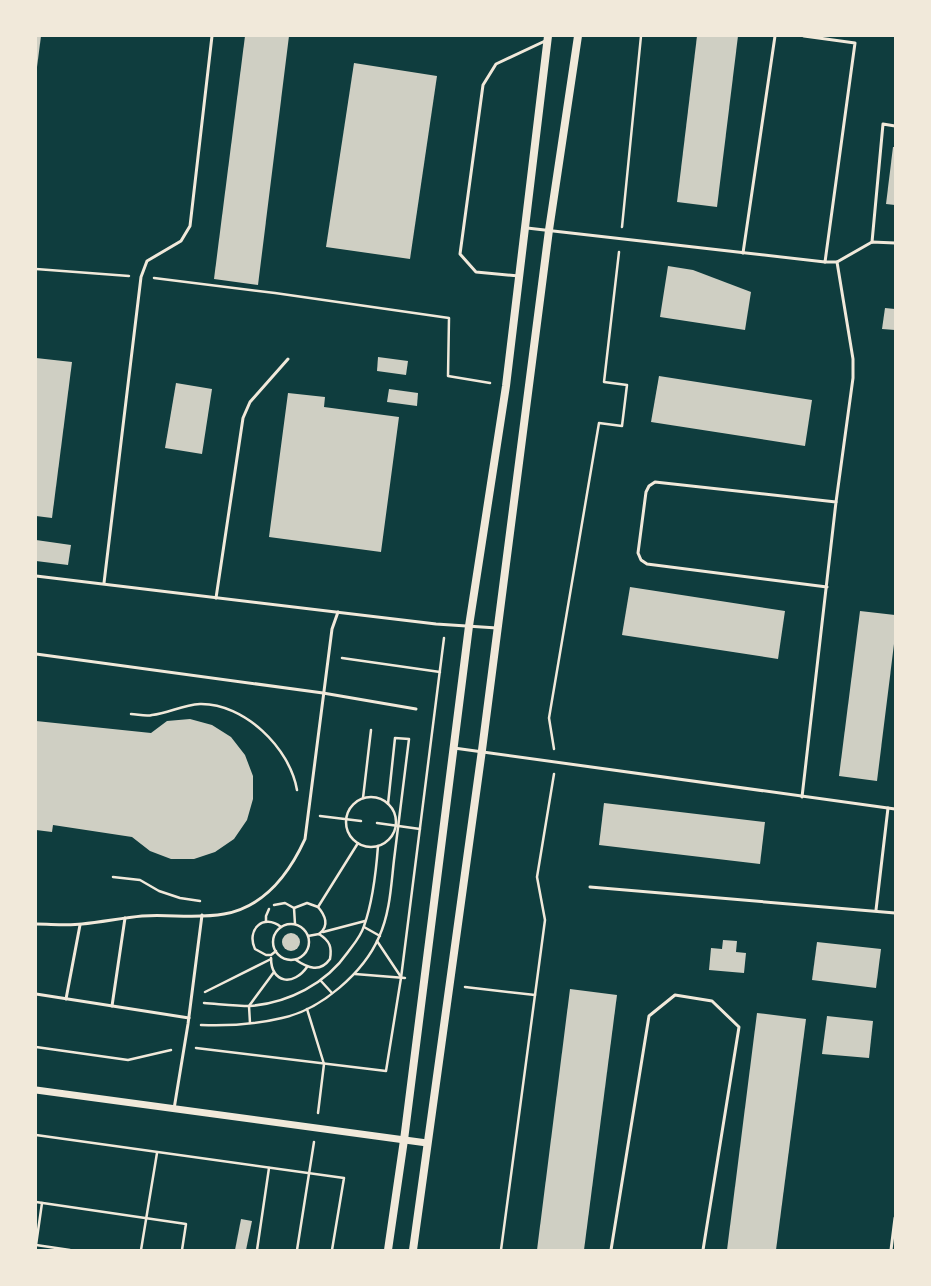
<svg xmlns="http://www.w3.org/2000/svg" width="931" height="1286" font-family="'PT Sans',sans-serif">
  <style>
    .building { fill: #cfcfc3 }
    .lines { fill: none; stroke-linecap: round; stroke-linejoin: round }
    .path { stroke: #f1e9da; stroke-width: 2.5 }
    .service { stroke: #f1e9da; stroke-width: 3 }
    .tertiary { stroke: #f1e9da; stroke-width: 7 }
    .secondary { stroke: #f1e9da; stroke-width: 8 }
  </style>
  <rect width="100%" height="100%" fill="#0f3d3e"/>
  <g class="building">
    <path d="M36 36H41L37 67H36Z"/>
    <path d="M245 36H289L258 285 214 279Z"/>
    <path d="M697 36H738L717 207 677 202Z"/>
    <path d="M354 63 437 76 410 259 326 247Z"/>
    <path d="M893 147H895V205L886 204Z"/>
    <path d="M668 266 693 270 751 292 745 330 660 317Z"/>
    <path d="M885 308 895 309V330L882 329Z"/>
    <path d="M378 357 408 361 406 375 377 371Z"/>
    <path d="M36 358 72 362 52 518 36 516Z"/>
    <path d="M659 376 812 400 805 446 651 422Z"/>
    <path d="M176 383 212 389 202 454 165 448Z"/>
    <path d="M389 389 418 393 417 406 387 402Z"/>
    <path d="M288 393 325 397 324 407 399 417 381 552 269 537Z"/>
    <path d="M36 540 71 545 68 565 36 561Z"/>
    <path d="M630 587 785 611 778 659 622 635Z"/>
    <path d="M860 611 895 615V636L877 781 839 776Z"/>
    <path d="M190 719 212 725 231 737 245 755 253 776V799L247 820 234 839 215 852 194 859H171L150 851 132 837 53 825 52 832 36 830V721L151 733 167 721Z"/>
    <path d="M604 803 765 822 760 864 599 845Z"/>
    <circle cx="291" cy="942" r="9"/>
    <path d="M723 940 737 941 736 952 746 953 744 973 709 970 711 948 722 949Z"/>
    <path d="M817 942 881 949 876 988 812 980Z"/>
    <path d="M570 989 617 995 584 1250H537Z"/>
    <path d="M757 1013 806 1019 776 1250H727Z"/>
    <path d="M827 1016 873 1021 869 1058 822 1054Z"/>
    <path d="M241 1219 252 1221 246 1250H235Z"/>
  </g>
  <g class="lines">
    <g class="path">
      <path d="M622 227 641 36"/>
      <path d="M36 269 129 276"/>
      <path d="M154 278 275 293 449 318 448 376 490 383"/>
      <path d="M342 658 440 672"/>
      <path d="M131 714C137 714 146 717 152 715 169 713 182 705 200 704 244 703 290 748 297 790"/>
      <path d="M554 749 549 718 599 423 622 426 627 385 604 382 619 252"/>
      <circle cx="371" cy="822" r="25"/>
      <path d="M363 798 371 730"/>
      <path d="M320 816 361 821"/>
      <path d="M377 823 420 829"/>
      <path d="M113 877 140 880 159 891 180 898 200 901"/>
      <path d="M274 905 285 903 294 908 295 924"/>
      <path d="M318 907 358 843"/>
      <path d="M294 908 307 903 318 907C325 915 330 926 319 934"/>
      <path d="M266 921V916L269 909"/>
      <circle cx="291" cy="942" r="18"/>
      <path d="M364 927 380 936"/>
      <path d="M323 932 365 921"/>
      <path d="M377 941 401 977"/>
      <path d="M276 951 271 955H266L255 949C246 930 263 913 281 927"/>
      <path d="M271 958C271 984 294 986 307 967"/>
      <path d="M296 960C308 968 320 973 330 959 332 947 330 941 319 934L308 936"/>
      <path d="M355 974 405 978"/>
      <path d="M321 981 332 993"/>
      <path d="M465 987 535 995"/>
      <path d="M205 992 271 959"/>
      <path d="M204 1003C219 1004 235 1006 250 1006 288 1003 326 984 348 952 354 944 361 936 364 926 373 901 376 873 378 846"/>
      <path d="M307 1009 324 1064 318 1113"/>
      <path d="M250 1023 249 1006 274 972"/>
      <path d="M201 1025C227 1026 257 1024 282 1018 321 1010 364 972 379 937 390 913 391 886 394 860 399 820 404 780 409 739L395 738 388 804"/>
      <path d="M36 1047 128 1060 171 1050"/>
      <path d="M196 1048 386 1071 401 978 444 638"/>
      <path d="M36 1135 344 1178 332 1250"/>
      <path d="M36 1202 186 1224 182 1250"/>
      <path d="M36 1245 42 1203"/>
      <path d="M36 1245 70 1250"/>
      <path d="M141 1250 157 1153"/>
      <path d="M257 1250 269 1168"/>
      <path d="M297 1250 314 1142"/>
      <path d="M501 1250 545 920 537 877 554 774"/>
    </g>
    <g class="service">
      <path d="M527 228 825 262 855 43 804 36"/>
      <path d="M872 242 883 124 895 126"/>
      <path d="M743 253 775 36"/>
      <path d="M825 262H837L853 359V378L836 502"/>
      <path d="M837 262 872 242 895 243"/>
      <path d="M519 276 476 272 460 254 483 85 496 64 545 41"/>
      <path d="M36 576 436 624 497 628"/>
      <path d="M104 583 141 277 147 261 181 241 190 226 212 36"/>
      <path d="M216 598 243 418 250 402 288 359"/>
      <path d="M36 654 323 693 416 709"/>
      <path d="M454 748 895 809"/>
      <path d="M802 797 836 502 655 482 649 486 646 492 638 553 641 560 647 564 827 587"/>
      <path d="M590 887 895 913"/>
      <path d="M876 910 888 808"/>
      <path d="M36 924C51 924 67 926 82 924 102 922 122 918 142 916 169 914 197 919 224 914 264 907 289 874 305 839L332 629 338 612"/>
      <path d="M36 994 189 1018"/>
      <path d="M66 999 80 925"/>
      <path d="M112 1006 125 918"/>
      <path d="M174 1109 188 1024 202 915"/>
      <path d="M611 1250 649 1016 675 995 712 1001 739 1027 703 1250"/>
      <path d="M891 1250 895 1218"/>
    </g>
    <path class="tertiary" d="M36 1090 427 1143"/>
    <g class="secondary">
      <path d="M388 1250 404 1140 469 626 506 386 548 36"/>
      <path d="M413 1250 482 750 549 230 578 36"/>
    </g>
  </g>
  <rect width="931" height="1286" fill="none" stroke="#f1e9da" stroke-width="74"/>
</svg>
